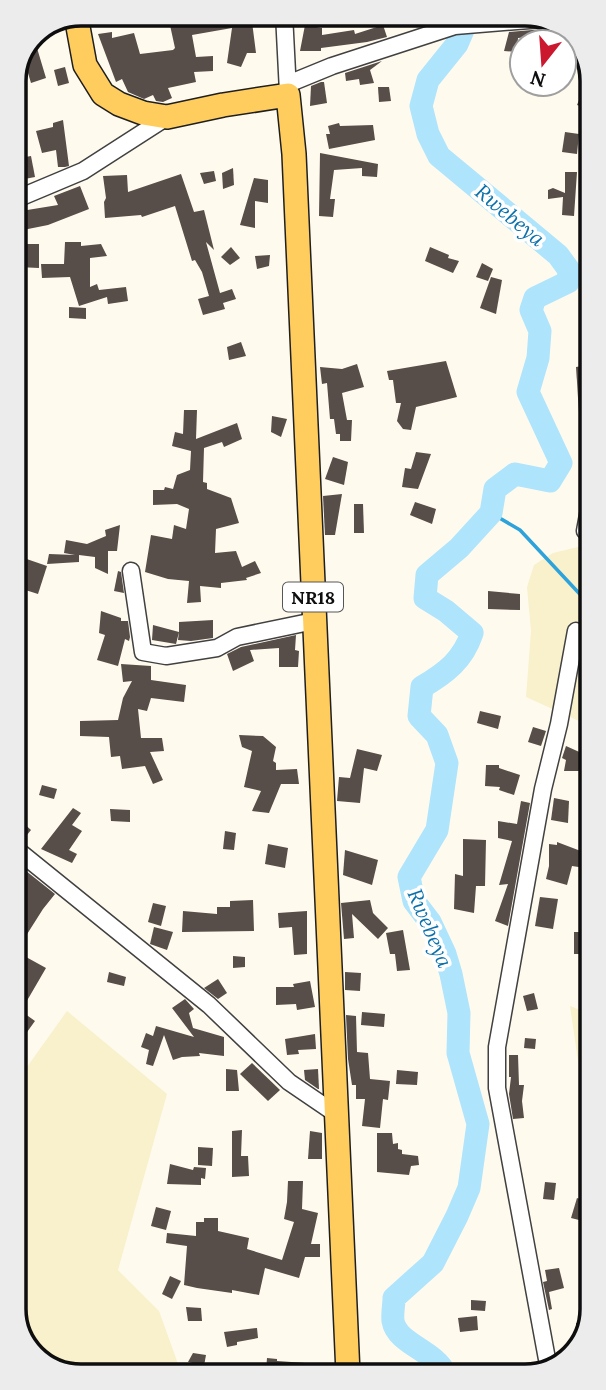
<svg xmlns="http://www.w3.org/2000/svg" width="606" height="1390" font-family="Lora,serif">
  <style>
    .farmland { fill: #f8f1cb }
    .lines { fill: none; stroke-linecap: round; stroke-linejoin: round }
    .stream { stroke: #2ea2da; stroke-width: 3.5 }
    .river { stroke: #aee4fc; stroke-width: 23 }
    .building { fill: #574d49 }
    .minor-casing { stroke: #414141; stroke-width: 19 }
    .primary-casing { stroke: #1f1f1f; stroke-width: 26 }
    .minor { stroke: #fff; stroke-width: 16 }
    .primary { stroke: #ffcc5e; stroke-width: 23 }
    .labels { text-anchor: middle; dominant-baseline: central; stroke-width: 7; stroke-linejoin: round; paint-order: stroke }
    .shield { fill: #fff; stroke: #565656; stroke-width: 2 }
    .shield-label { font-size: 18px; font-weight: bold; fill: #0e0e0e }
    .water-label { font-size: 21px; font-style: italic; fill: #0b71ab; stroke: #fff }
    .rim { fill: none; stroke: #0e0e0e; stroke-width: 3.5 }
  </style>
  <rect width="100%" height="100%" fill="#fffaee"/>
  <g class="farmland">
    <path d="M590 544V726L526 697 531 631 527 587 534 565 553 553Z"/>
    <path d="M570 1006 591 1014 592 1157Z"/>
    <path d="M67 1011 167 1094 118 1270 159 1311 182 1375 77 1376 41 1362 18 1331 17 1081Z"/>
  </g>
  <g class="lines">
    <path class="stream" d="M491 513 520 530 590 605"/>
    <path class="river" d="M445 1373C434 1350 397 1344 393 1321 392 1314 394 1305 394 1298L433 1263 457 1216 469 1188 478 1124 458 1053 459 1013 451 974 445 954 430 922 414 901 409 877 437 830 447 763 437 735 419 716 422 687C446 673 463 660 472 633L446 611 425 598 427 575 459 548 491 513 495 489 515 474 550 481 561 463 528 392 538 358 540 331 531 310 535 298 568 282 569 270 558 255 439 156 428 134 421 106 428 80 457 44 470 14"/>
  </g>
  <g class="building">
    <path d="M182 14H251L256 53H247L241 67 227 63 232 28 192 35 196 57 213 56V71L194 72 196 82 168 88 172 98 163 102 156 101 153 95 144 99 128 92 122 79 116 82 98 34 112 32V38L134 33 140 54 173 50 175 48 168 16Z"/>
    <path d="M552 23 559 26 557 42H540L539 36 518 38 517 52 504 51 509 32 544 29Z"/>
    <path d="M305 25 322 28V35L354 30 355 34 383 25 387 37 367 42 321 48V51H300Z"/>
    <path d="M37 48 46 78 31 83 28 73 22 74 20 64 26 51Z"/>
    <path d="M382 61 370 70 374 83 360 85 359 79 346 81 345 73Z"/>
    <path d="M65 67 69 83 58 86 54 70Z"/>
    <path d="M588 78V109L577 105Z"/>
    <path d="M321 82H324L327 103 310 106 311 86Z"/>
    <path d="M378 87H389L391 101 379 102Z"/>
    <path d="M63 120 69 166 65 167H58L56 150 42 153 36 131 53 127V123Z"/>
    <path d="M339 123 340 126 373 125 375 140 329 149 326 134H330L328 126Z"/>
    <path d="M565 132 579 134 577 154 562 152Z"/>
    <path d="M320 153 378 164 377 177 362 176V168L334 170 330 199H335L333 217 319 216Z"/>
    <path d="M31 156 35 177 14 181V159Z"/>
    <path d="M233 168 234 185 223 189 222 173Z"/>
    <path d="M214 171 216 181 204 184 200 173Z"/>
    <path d="M565 172H577L574 216 562 215 563 197 548 199V190L553 188 565 193Z"/>
    <path d="M181 174 194 212 204 210 214 250 206 242 220 293 232 289 236 299 223 303 225 309 203 315 198 299 209 296 202 272 195 260 192 261 175 206 142 217 141 215 105 218 104 202 106 198 103 176 127 175 128 192Z"/>
    <path d="M254 178 268 180V203L255 201V228L240 225Z"/>
    <path d="M80 186 89 209 48 225 18 231 15 212 58 205 54 196Z"/>
    <path d="M65 242H81V246L101 244 107 256 90 258V287L97 284 99 290 126 287 128 301 108 304 107 297 79 306 70 277 42 278 41 264H64Z"/>
    <path d="M19 244H39V268L18 267Z"/>
    <path d="M231 247 240 258 230 265 221 257Z"/>
    <path d="M430 247 449 255 448 258 459 261 453 273 425 261Z"/>
    <path d="M270 255 269 266 257 269 255 256Z"/>
    <path d="M482 263 493 269 488 281 476 277Z"/>
    <path d="M491 277 502 280 496 314 480 308Z"/>
    <path d="M69 307 86 308V319L69 318Z"/>
    <rect x="579" y="329" width="10" height="14"/>
    <path d="M241 342 246 356 229 360 227 347Z"/>
    <path d="M446 361 457 397 416 407 411 430 403 429 397 421 401 403H396L393 380H389L387 371Z"/>
    <path d="M357 364 364 387 342 393 347 420H352L351 441H340V434H336L334 419H330L327 383 322 384 320 367 342 369Z"/>
    <path d="M589 365V413H579L576 367Z"/>
    <path d="M184 410H197L196 439 237 423 242 439 224 447 222 442 204 448 203 482 207 483V489L231 498 239 523 216 529 215 553 236 551 242 567 255 561 261 573 246 578 247 580 221 583V588L200 586 201 602 187 603 189 581 168 579 145 572 151 535 172 539 174 525 186 529 189 509 177 504 153 505V490H164L165 487 173 489 177 475 190 470 191 451 172 446 175 432 183 434Z"/>
    <path d="M272 416 287 419 281 437 271 432Z"/>
    <path d="M416 452 431 454 418 489 402 487 405 468 411 469Z"/>
    <path d="M333 457 348 462 344 485 325 479Z"/>
    <path d="M342 494 335 535H325L323 496Z"/>
    <path d="M415 502 436 509 432 524 410 515Z"/>
    <path d="M354 504H363L364 533H354Z"/>
    <path d="M120 525 117 551H108V574L95 568V557L79 555V562L47 564 49 554 75 555 64 553 66 540 87 544 106 536 105 530Z"/>
    <path d="M15 555 47 566 38 594 16 587Z"/>
    <path d="M118 571 121 572 124 593 114 591Z"/>
    <path d="M488 591 520 594V610L488 609Z"/>
    <path d="M101 611 121 618V621H128L130 637 129 641 125 639 118 666 97 660 105 635 99 633Z"/>
    <path d="M213 620V638L191 641 178 640 179 632 176 644 152 640 153 625 179 632V622Z"/>
    <path d="M296 635 295 650 299 651 298 667H279V648L250 650 254 661 233 671 227 654 241 647Z"/>
    <path d="M121 664 151 666V680L186 685 184 702 151 698 147 711 138 709 141 738H162L164 751 150 752 163 780 153 784 145 766 122 769 120 756 111 757 109 737 80 736V721L118 720 123 698 132 681 123 682Z"/>
    <path d="M480 711 501 716 498 729 477 723Z"/>
    <path d="M533 727 546 731 541 746 528 742Z"/>
    <path d="M239 735 263 736 276 747 273 761 276 763V770L297 769 299 784H281L269 813 252 811 261 791 244 787 252 751 242 747Z"/>
    <path d="M566 746 586 755 579 771H564L566 760 562 758Z"/>
    <path d="M357 749 382 755 377 771 364 768 360 803 337 801 339 777 350 778Z"/>
    <path d="M486 765H499V768L520 775 514 795 499 790 500 787 485 786Z"/>
    <path d="M42 785 57 789 54 799 39 795Z"/>
    <path d="M554 798 569 801 568 823 551 820Z"/>
    <path d="M521 801 530 803 508 926 495 921 508 884 499 885 512 841 498 838V821L517 824Z"/>
    <path d="M73 808 81 813 72 825 82 831 69 850 77 854 72 863 41 849Z"/>
    <path d="M110 809 130 810V822L111 821Z"/>
    <path d="M21 821 31 830 22 841 16 839V826Z"/>
    <path d="M225 831 236 833 234 850 223 849Z"/>
    <path d="M463 839 486 840 485 886H476L474 913 454 909 455 874 463 876Z"/>
    <path d="M557 842 586 853 585 868 572 866 567 885 546 879 549 866V844L557 845Z"/>
    <path d="M268 844 288 848 285 868 265 864Z"/>
    <path d="M345 850 378 860 372 885 343 875Z"/>
    <path d="M16 863 55 894 43 909 17 950Z"/>
    <path d="M540 897 558 899 553 929 535 926Z"/>
    <path d="M253 900 254 931 182 932 183 911 217 914V907H230V901Z"/>
    <path d="M370 900 373 913 388 928 378 939 352 914 354 938 344 939 341 903Z"/>
    <path d="M153 903 166 906 161 926 148 922Z"/>
    <path d="M307 911V954L294 955 292 927 279 928 278 913Z"/>
    <path d="M154 927 173 932 167 950 150 944Z"/>
    <path d="M403 930 410 970 397 971 395 954H390L386 933Z"/>
    <path d="M574 932H585L586 954H574Z"/>
    <path d="M17 952 46 968 21 1011 35 1021 17 1046Z"/>
    <path d="M233 956 245 957V967L233 968Z"/>
    <path d="M109 972 126 977 124 986 107 982Z"/>
    <path d="M345 972 361 973 360 991 345 990Z"/>
    <path d="M218 979 227 993 218 999 204 988Z"/>
    <path d="M310 981 315 1007 297 1010 296 1004 276 1005V987H294L293 984Z"/>
    <path d="M534 993 538 1009 527 1011 523 996Z"/>
    <path d="M185 999 194 1009 189 1013 193 1028 224 1037V1056L199 1053 200 1056 182 1057 173 1060 164 1035 153 1066 146 1064 149 1050 141 1047 146 1033 153 1036 156 1026 194 1037 172 1008Z"/>
    <path d="M362 1012 385 1014 384 1027 361 1025Z"/>
    <path d="M346 1015 356 1016 357 1052 368 1053 370 1079 390 1081 388 1100 383 1099 380 1128 362 1126 365 1099H356V1085H352L348 1059Z"/>
    <path d="M315 1034 316 1049 298 1050 299 1054 287 1055 285 1039Z"/>
    <path d="M525 1038 536 1039 535 1049 524 1048Z"/>
    <path d="M509 1055H518L519 1085H524L522 1101 524 1118 513 1119 509 1094 511 1077H509Z"/>
    <path d="M252 1063 280 1090 268 1101 240 1074Z"/>
    <path d="M226 1069 237 1070 239 1091H226Z"/>
    <path d="M318 1069 319 1089H318L305 1080 304 1070Z"/>
    <path d="M397 1070 418 1072 417 1085 396 1084Z"/>
    <path d="M242 1130 241 1156H248L249 1176 232 1177V1131Z"/>
    <path d="M310 1131 322 1133V1159H308Z"/>
    <path d="M377 1133H392L393 1144 398 1143V1149L402 1150V1154L418 1156 419 1165 411 1166 409 1175 377 1172Z"/>
    <path d="M198 1147 213 1148 212 1166 198 1165Z"/>
    <path d="M170 1164 193 1170 194 1167 206 1168 205 1179 201 1178V1185L167 1184Z"/>
    <path d="M288 1181H303L302 1209 318 1213 311 1244H320V1257H305L299 1278 265 1268 259 1295 232 1290V1293L197 1288 184 1285 187 1246 166 1243 167 1233 196 1236V1222H204V1218H218V1231L249 1238 247 1249 282 1260 294 1222 284 1219 287 1202Z"/>
    <path d="M545 1182 556 1183 554 1200 543 1199Z"/>
    <path d="M577 1198 588 1202 583 1221 571 1218Z"/>
    <path d="M156 1207 171 1211 166 1230 151 1226Z"/>
    <path d="M559 1268 564 1288 549 1292 552 1309 549 1310 543 1282 547 1281 545 1270Z"/>
    <path d="M170 1276 181 1281 172 1299 162 1294Z"/>
    <path d="M471 1300 486 1301 485 1311 471 1310Z"/>
    <path d="M186 1307 201 1308 202 1321H188Z"/>
    <path d="M477 1316 478 1330 460 1332 458 1318Z"/>
    <path d="M588 1322 585 1332 576 1333V1323Z"/>
    <path d="M257 1328 258 1338 237 1342V1345L227 1347 224 1332Z"/>
    <path d="M193 1353 206 1355 204 1366 188 1362Z"/>
    <path d="M267 1358 277 1359V1361L320 1364 319 1374 266 1371Z"/>
  </g>
  <g class="lines">
    <g class="minor-casing">
      <g id="minor">
        <path d="M284 14 288 92"/>
        <path d="M288 84 332 66 455 26 542 19"/>
        <path d="M14 200 83 171 167 117"/>
        <path d="M590 504 585 531 590 532"/>
        <path d="M131 571 143 652 166 656 217 648 237 637 314 621"/>
        <path d="M16 849 209 1005 289 1082 336 1114"/>
        <path d="M549 1370 497 1088V1047L543 789 559 724 576 631"/>
      </g>
    </g>
    <g class="primary-casing">
      <path id="primary" d="M76 16 85 65 103 94 119 104 143 113 167 117 223 105 288 95 294 154 348 1374"/>
    </g>
    <use href="#minor" class="minor"/>
    <use href="#primary" class="primary"/>
  </g>
  <g class="labels">
    <rect class="shield" x="283" y="582.5" width="60" height="29" rx="5"/>
    <g class="shield-label">
      <text x="313" y="597">NR18</text>
    </g>
    <g class="water-label">
      <text transform="translate(510 215) rotate(40)">Rwebeya</text>
      <text transform="translate(430 928) rotate(67)">Rwebeya</text>
    </g>
  </g>
  <path d="M0 0H606V1390H0ZM81 26H525A55 55 0 0 1 580 81V1309A55 55 0 0 1 525 1364H81A55 55 0 0 1 26 1309V81A55 55 0 0 1 81 26Z" fill="#ececec" fill-rule="evenodd"/>
  <path class="rim" d="M81 26H525A55 55 0 0 1 580 81V1309A55 55 0 0 1 525 1364H81A55 55 0 0 1 26 1309V81A55 55 0 0 1 81 26Z"/>
  <g transform="translate(543 63) rotate(197)"><circle r="33" fill="#ffffff" stroke="#9f9f9f" stroke-width="2"/>
  <path d="M0-5L12 26L0 18L-12 26Z" fill="#cb182e"/>
  <text y="-10" font-size="19" font-weight="bold" text-anchor="middle" fill="#0e0e0e">N</text>
  </g>
</svg>
